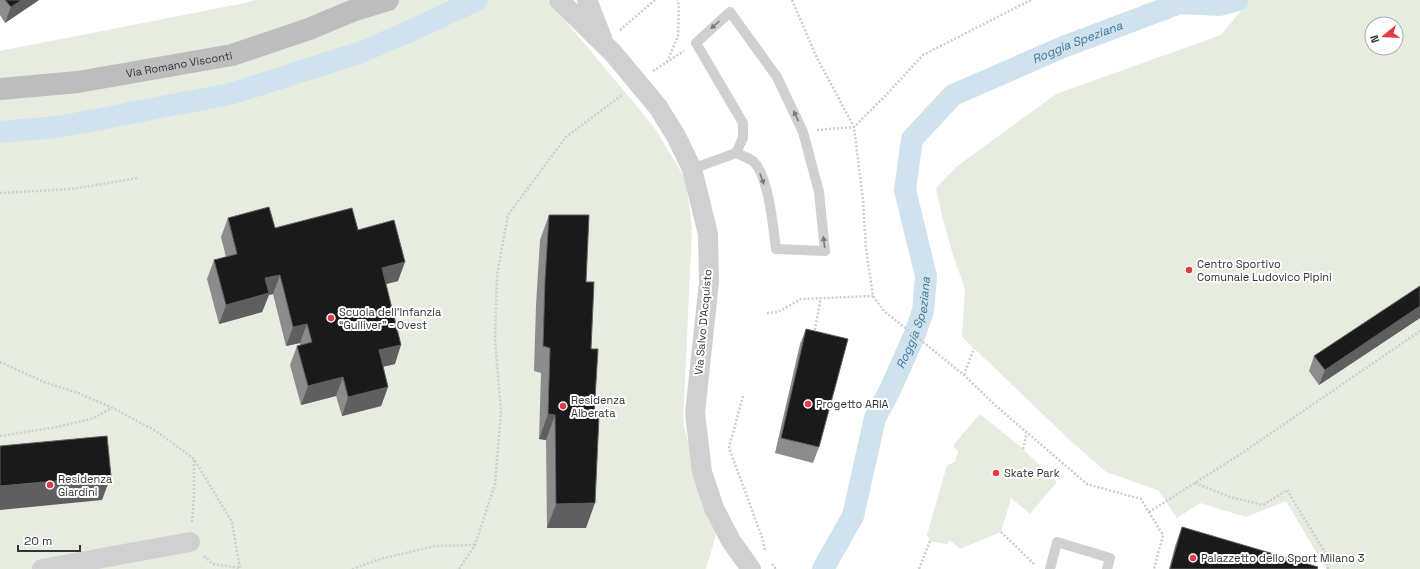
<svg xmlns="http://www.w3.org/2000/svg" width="1420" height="569" font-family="'Space Grotesk',sans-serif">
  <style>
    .green { fill: #e6ecdf; fill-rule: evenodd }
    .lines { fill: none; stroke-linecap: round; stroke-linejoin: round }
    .canal { stroke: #cfe2ee; stroke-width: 22 }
    .path { stroke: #cdcdcd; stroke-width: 2.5; stroke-dasharray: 2 2; stroke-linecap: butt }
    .lane { stroke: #d0d0d0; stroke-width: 10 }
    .street { stroke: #d0d0d0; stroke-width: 20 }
    .secondary { stroke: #bdbdbd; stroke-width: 22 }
    .wall { fill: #8c8c8c }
    .shaded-wall { fill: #5f5f5f }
    .building { fill: #1a1a1a; stroke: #5f5f5f }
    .oneway { fill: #7a7a7a }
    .poi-dot { fill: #e63946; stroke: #fff; stroke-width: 1.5 }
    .labels { text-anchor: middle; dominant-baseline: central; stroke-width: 4; stroke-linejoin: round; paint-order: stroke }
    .street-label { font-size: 11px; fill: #333; stroke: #fff }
    .poi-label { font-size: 11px; fill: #333; stroke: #fff; text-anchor: start }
    .water-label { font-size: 12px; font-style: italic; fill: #3f7597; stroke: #fff }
  </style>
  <rect width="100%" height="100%" fill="#fff"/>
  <g class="green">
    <path d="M255 0H548L654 127 686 180 692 228 683 424 716 534 706 569H0V51L245 3Z"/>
    <path d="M1250 0H1420V569H1326L1286 501 1246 517 1200 503 1177 518 1158 490 1106 472 1072 442 962 337 965 289 952 252 942 216 936 188 956 167 1056 94 1221 35ZM1372 24H1396V48H1372Z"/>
    <path d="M980 414 1023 449 1057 482 1030 514 1011 498 1001 532 960 549 950 540 947 544 930 541 927 535 947 465 955 462 958 451 954 447V444Z"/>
  </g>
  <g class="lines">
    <g class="canal">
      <path d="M0 132 58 127 230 94 359 53 408 32 477 0"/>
      <path id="s1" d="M823 569 853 516 875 418 890 390 914 336 923 311 926 276 905 190 912 139 953 95 1063 47 1180 3 1220 5 1238 0"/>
    </g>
    <g class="path">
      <path d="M792 0 817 58 854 127 863 200 866 249 873 296 884 311 964 375 996 406 1087 484 1141 499 1163 535 1154 569"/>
      <path d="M620 30 655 0"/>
      <path d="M667 62 678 36 679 5 677 0"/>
      <path d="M653 71 684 51"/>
      <path d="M817 130 854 127 886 95 923 55 1031 0"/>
      <path d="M0 193 72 189 138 178"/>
      <path d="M767 313 778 312 801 299 873 296"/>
      <path d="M814 334 821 297"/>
      <path d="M0 362 44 382 78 393 113 408 156 431 194 459 232 522 240 569"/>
      <path d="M964 375 974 348"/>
      <path d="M743 396 729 448 763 540 765 552"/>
      <path d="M0 436 57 427 94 418 112 408"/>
      <path d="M1023 449 1027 433"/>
      <path d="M1195 483 1230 497 1263 505 1287 490 1326 554 1328 569"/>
      <path d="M1149 512 1239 455 1420 331"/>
      <path d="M192 522 194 495V459"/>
      <path d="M1001 532 1035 565"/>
      <path d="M204 556 213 564 240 568"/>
      <path d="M772 564 776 569"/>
      <path d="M352 569 380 559 435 546 475 545"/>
      <path d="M459 569 475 545 495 484 501 412 495 339 497 275 508 215 566 137 622 95"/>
      <path d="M919 569 930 541"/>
    </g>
    <g class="lane">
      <path d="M692 169 736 153 743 138V123L696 43 730 12 777 77 803 132 819 192 825 251 776 249C773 227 769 176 753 161 748 158 741 155 736 153"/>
      <path d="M1050 569 1057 542 1110 558 1107 569"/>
    </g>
    <g class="street">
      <path d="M559 0 613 53 658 107 676 136 692 169 708 234 709 282 695 413 702 472 714 508 731 541 751 569"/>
      <path d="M587 0 602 38"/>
      <path d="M42 569 190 542"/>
    </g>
    <path class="secondary" id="s2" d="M0 89 78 82 232 55 309 29 352 11 388 0"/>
  </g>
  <g class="wall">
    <path d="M0 0H39L5 23 0 15Z"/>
    <path d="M549 215 586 282 591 349 586 528H547L546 440 539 439 541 373 534 371 536 305 540 240Z"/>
    <path d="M228 218 275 228 358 230 398 281 386 284 395 364 383 367 388 387 381 406 342 416 336 396 301 405 290 365 297 346 300 345V343L286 346 273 294 269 295 262 312 219 324 207 279 214 260 226 257 221 237Z"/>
    <path d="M1420 286V318L1319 385 1309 371 1314 356Z"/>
    <path d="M806 329 819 447 813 463 775 453 800 344Z"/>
    <path d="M1182 527 1317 569H1169L1175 546Z"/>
  </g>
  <g class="shaded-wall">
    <path d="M22 0H39L5 23 11 7Z"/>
    <path d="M405 262 398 281 375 287 382 268Z"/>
    <path d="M280 275 273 294 269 295 262 312 219 324 226 305 265 278Z"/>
    <path d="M1420 306V318L1319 385 1325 370Z"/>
    <path d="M307 324 300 343 286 346 293 327Z"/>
    <path d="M401 345 395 364 372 369 379 350Z"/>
    <path d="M343 377 336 396 301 405 308 386Z"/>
    <path d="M388 387 381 406 342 416 348 397Z"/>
    <path d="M548 414 555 415 546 440 539 439Z"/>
    <path d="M111 476 102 500 0 510V486Z"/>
    <path d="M595 503 586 528H547L556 504Z"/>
  </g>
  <g class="building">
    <path d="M5 0H22L11 7Z"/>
    <path d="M269 207 275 228 352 208 358 230 394 220 405 262 382 268 401 345 379 350 388 387 348 397 343 377 308 386 297 346 312 342 307 324 293 327 280 275 265 278 269 293 226 305 214 260 237 254 228 218Z"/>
    <path d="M549 215H589L586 282H594L591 349H598L594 415 599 416 595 503 556 504 555 415 548 414 550 348 543 346 545 280Z"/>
    <path d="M1420 286V306L1325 370 1314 356Z"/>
    <path d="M806 329 848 339 819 447 781 438Z"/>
    <path d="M107 436 111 476 0 486V446Z"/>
    <path d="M1182 527 1318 567 1317 569H1170Z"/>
  </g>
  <defs><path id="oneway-solid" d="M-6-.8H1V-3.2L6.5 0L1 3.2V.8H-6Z"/></defs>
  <g class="oneway">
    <use href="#oneway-solid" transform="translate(715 25) rotate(138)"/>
    <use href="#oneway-solid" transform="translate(796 116) rotate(-115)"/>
    <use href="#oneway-solid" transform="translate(762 179) rotate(69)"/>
    <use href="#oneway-solid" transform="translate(824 242) rotate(-97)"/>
  </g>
  <g class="poi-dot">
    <circle cx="1189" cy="270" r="4"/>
    <circle cx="331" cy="318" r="4"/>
    <circle cx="808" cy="404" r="4"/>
    <circle cx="563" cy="406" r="4"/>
    <circle cx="996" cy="473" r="4"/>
    <circle cx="50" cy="485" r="4"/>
    <circle cx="1193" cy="558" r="4"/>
  </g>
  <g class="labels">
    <g class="street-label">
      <text stroke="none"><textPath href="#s2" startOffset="181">Via Romano Visconti</textPath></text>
      <text transform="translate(703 322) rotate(-85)">Via Salvo D'Acquisto</text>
    </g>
    <g class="poi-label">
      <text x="1197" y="264">Centro Sportivo<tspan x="1197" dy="13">Comunale Ludovico Pipini</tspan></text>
      <text x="339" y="312">Scuola dell’Infanzia<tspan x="339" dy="13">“Gulliver” - Ovest</tspan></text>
      <text x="571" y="400">Residenza<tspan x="571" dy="13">Alberata</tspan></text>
      <text x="816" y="404">Progetto ARIA</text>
      <text x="1004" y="473">Skate Park</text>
      <text x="58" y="479">Residenza<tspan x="58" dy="13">Giardini</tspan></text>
      <text x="1201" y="558">Palazzetto dello Sport Milano 3</text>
    </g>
    <g class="water-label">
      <text stroke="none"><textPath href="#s1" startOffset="649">Roggia Speziana</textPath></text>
      <text stroke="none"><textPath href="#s1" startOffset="265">Roggia Speziana</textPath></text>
    </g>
  </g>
  <g transform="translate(1384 36) rotate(252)"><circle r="19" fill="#ffffff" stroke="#adadad"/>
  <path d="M0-3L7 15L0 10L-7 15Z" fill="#e63946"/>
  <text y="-6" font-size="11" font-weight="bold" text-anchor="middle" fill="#333333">N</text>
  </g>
  <path d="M18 545v6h62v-6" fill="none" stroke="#333333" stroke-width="2"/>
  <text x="24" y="545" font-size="12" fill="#333333" stroke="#ffffff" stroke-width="3" paint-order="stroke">20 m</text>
</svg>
